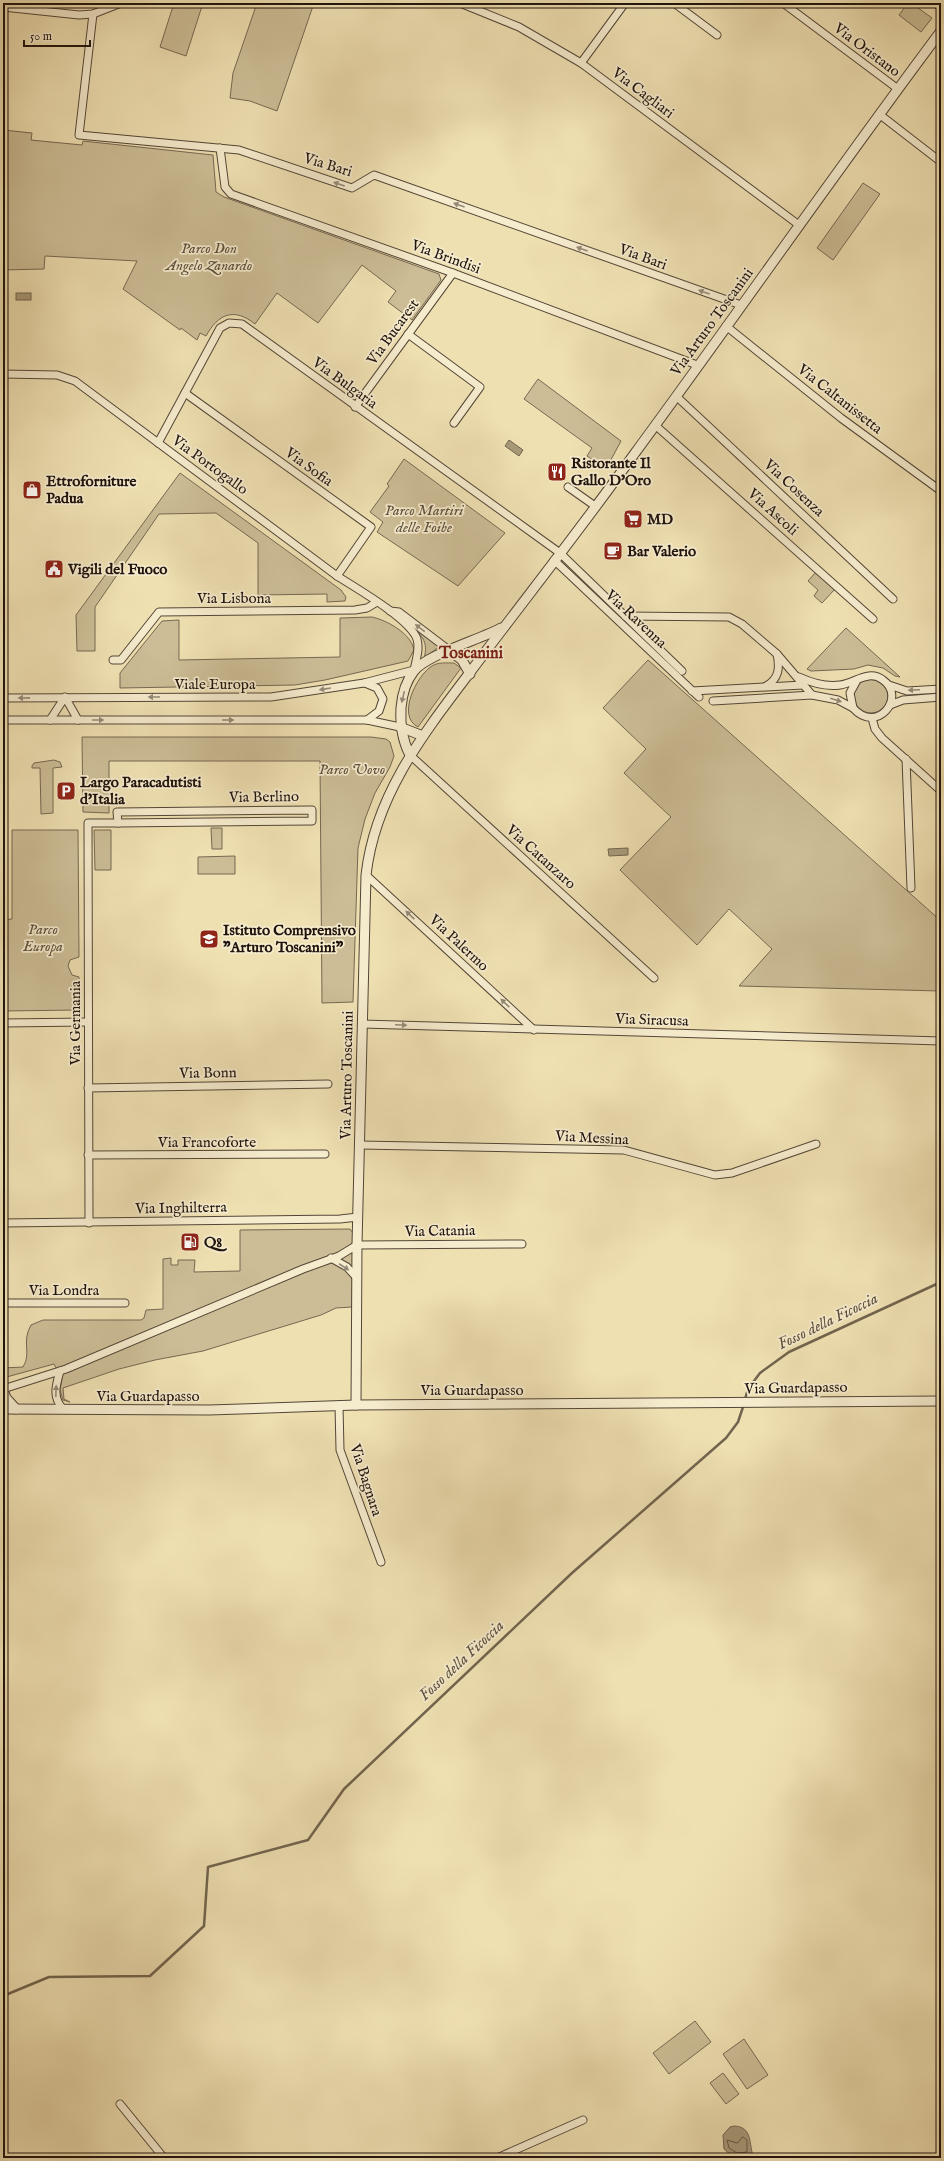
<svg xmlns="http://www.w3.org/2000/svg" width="944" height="2161" font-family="'IM FELL English',serif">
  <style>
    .green { fill: #ccbd96; stroke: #766852 }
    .water { fill: #a89a7a; stroke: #71644e }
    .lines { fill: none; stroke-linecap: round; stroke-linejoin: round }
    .shore { stroke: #645644; stroke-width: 1 }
    .stream { stroke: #71644e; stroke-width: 2.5 }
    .minor-casing { stroke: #534636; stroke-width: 9 }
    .tertiary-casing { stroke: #534636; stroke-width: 11 }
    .minor { stroke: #f5ebcd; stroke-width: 7 }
    .tertiary { stroke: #f5ebcd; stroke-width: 9 }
    .oneway { fill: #958a77 }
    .labels { text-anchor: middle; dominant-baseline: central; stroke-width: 3.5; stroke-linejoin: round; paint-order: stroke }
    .street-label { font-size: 15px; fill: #1f130d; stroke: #f5ebcd }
    .park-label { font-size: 15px; font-style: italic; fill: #5c4e3d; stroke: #f5ebcd }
    .poi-label { font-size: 15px; font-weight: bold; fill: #1f130d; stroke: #f5ebcd; text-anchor: start }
    .neighbourhood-label { font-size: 16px; font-weight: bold; fill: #7a1f14; stroke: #f5ebcd }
    .water-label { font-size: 16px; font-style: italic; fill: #5d503e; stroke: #f5ebcd }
  </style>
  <rect width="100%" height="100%" fill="#efe0b2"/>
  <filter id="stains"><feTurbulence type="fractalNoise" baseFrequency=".005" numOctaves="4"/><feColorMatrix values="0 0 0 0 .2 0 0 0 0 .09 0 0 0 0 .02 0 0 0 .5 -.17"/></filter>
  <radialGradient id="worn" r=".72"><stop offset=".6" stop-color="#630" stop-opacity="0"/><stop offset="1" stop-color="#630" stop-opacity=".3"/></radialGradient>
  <g class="green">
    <path d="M174 3H203L186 56 160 47Z"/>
    <path d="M257 3H314L277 111 250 101 230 98 233 73Z"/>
    <path d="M908 3H911L932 18 921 32 899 15Z"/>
    <path d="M3 130 32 133 31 140 82 145 83 141 213 155 216 192 224 197 439 274 441 280 412 320 388 302 396 291 362 265 318 323 277 293 255 324C234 307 218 314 206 336L200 333 197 340 181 328 180 330 123 289 137 261 45 256 44 269 3 270Z"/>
    <path d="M863 183 880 194 833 260 817 248Z"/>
    <path d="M538 379 621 441 606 469 587 456 592 448 524 399Z"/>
    <path d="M404 459 505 533 458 586 377 532 383 522 370 512 389 486 387 484Z"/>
    <path d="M180 473 341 590 346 597 345 601 327 602V594L258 595V543L216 513 159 514 95 607V651H77L76 615Z"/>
    <path d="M816 572 835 589 822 603 814 596 818 590 808 581Z"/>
    <path d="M372 617C386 620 411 633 414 650L408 661 325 680 295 685 120 688V673L162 621 179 620V660L340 657V618Z"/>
    <path d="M409 623 440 646 424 658C429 642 421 633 408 624Z"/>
    <path d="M846 628 900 677 895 676 883 668 868 665 854 669 811 671 807 669Z"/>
    <path d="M648 660 941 921V991L739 986 772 949 729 909 697 945 620 870 671 817 624 773 646 749 603 708Z"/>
    <path d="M454 663 461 668 418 727C396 716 417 675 432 666 438 662 447 663 454 663Z"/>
    <circle cx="871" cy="696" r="17"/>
    <path d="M82 737H371L386 739 390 742 394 756 390 767 375 793 365 819 358 848 353 1002 322 1003 320 761H109V813L83 812Z"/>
    <path d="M54 760 60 762 62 767 53 768V813L41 814 40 768H32V766L34 763Z"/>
    <path d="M211 828H222V849H212Z"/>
    <path d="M12 830H78L79 957 70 960 68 966 72 975 79 977V1010L3 1011V920L12 919Z"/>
    <path d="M94 830H111V870H95Z"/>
    <path d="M235 856V874H198V857Z"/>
    <path d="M350 1229 353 1233 352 1307 336 1308 321 1315 203 1351 155 1360 119 1369 63 1388 64 1399 70 1402 63 1400 60 1390 62 1379 54 1364 3 1378V1368L23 1367C32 1353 21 1342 31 1325L43 1320H141L144 1318 146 1310 163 1309V1259L171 1258V1265H178V1260H195L194 1272 240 1271V1230Z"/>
    <path d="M695 2021 711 2042 669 2074 653 2053Z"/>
    <path d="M744 2039 768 2075 747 2089 723 2054Z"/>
    <path d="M723 2073 739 2094 726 2104 710 2083Z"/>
  </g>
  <g class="water">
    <rect x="16" y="293" width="15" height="7"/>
    <path d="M509 440 523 450 519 456 505 446Z"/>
    <path d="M628 848V855L609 856 608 849Z"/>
    <path d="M734 2126C754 2127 748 2145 754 2158L732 2156 724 2149 723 2135 730 2127Z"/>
  </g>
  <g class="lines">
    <path class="shore" d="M743 2137 747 2140V2152L737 2153 729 2148 727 2140 737 2143Z"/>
    <g class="stream">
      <path d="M745 1399 748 1389 760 1373 789 1352 941 1282"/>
      <path d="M3 1996 49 1977 150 1976 204 1926 208 1867 308 1840 344 1789 572 1573 726 1438 738 1422 744 1404"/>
    </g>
    <g class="minor-casing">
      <g id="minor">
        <path d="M460 3 519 27 581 63 799 225"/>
        <path d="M674 3 717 35"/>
        <path d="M783 3 898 89"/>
        <path d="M935 3 941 7"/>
        <path d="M3 7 79 15 93 14 121 3"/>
        <path d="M93 14 79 135 239 150 352 188 374 175 741 305"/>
        <path d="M581 63 625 3"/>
        <path d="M879 114 941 162"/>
        <path d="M220 148 225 187 231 194 453 273 697 365"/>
        <path d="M726 326 841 418 941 491"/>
        <path d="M408 334 480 387 454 423"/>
        <path d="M3 374 57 375 75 381 337 576C356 588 410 619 417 639 420 649 416 660 414 670L364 683 271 697 3 698"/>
        <path d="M185 393 371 527 337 576"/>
        <path d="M676 396 893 599"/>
        <path d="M355 407 453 273"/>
        <path d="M655 425 873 619"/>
        <path d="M158 443 220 328 229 323 242 324 560 553 682 671"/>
        <path d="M568 487 595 506"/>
        <path d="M554 560 699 697"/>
        <path d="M390 611 399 612 449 650"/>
        <path d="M625 616 729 617 742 624 777 654 812 695 838 700 853 708"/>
        <path d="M113 660H121L159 612 355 610 367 608 377 602"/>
        <path d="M799 677C812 683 826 687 840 685 855 683 869 669 883 680 907 697 877 735 853 708L850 693 857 680"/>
        <path d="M365 683 377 688 383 699 379 711 367 720"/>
        <path d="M889 685 907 691 941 689"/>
        <path d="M766 686C779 679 780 668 777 654"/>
        <path d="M692 691 803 685"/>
        <path d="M713 701 812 695"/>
        <path d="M890 705 903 700 941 697"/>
        <path d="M872 718 875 729 882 738 941 791"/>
        <path d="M3 720H367L400 727"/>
        <path d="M50 720 65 697 78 720"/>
        <path d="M410 755 654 978"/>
        <path d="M906 759 911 888"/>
        <path d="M312 810V821L118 823 117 812Z"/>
        <path d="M366 875 534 1030"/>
        <path d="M3 1023 88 1022"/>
        <path d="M362 1024 941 1041"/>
        <path d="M88 1088 328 1084"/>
        <path d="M360 1145 624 1150 715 1175 732 1173 816 1144"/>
        <path d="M88 1155 325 1154"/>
        <path d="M3 1223 340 1219 358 1217"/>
        <path d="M89 1223 88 823H118"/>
        <path d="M331 1258 347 1267 357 1278"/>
        <path d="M3 1303H125"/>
        <path d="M60 1371C56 1385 52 1397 63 1409"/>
        <path d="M3 1389 66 1369 303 1269 339 1256 357 1245 522 1244"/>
        <path d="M339 1405 340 1450 381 1562"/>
        <path d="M120 2104 164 2158"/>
        <path d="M497 2158 583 2120"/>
      </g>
    </g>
    <g class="tertiary-casing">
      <g id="tertiary">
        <path d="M449 650 462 660 470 674"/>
        <path d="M400 727 423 736"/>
        <path d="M410 755C402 740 400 725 401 708 402 696 406 681 414 671 426 655 481 639 501 628"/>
        <path d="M3 1390 6 1398 16 1409"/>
        <path d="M356 1405 357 1245 366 875C376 786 435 720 486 651 536 585 587 520 635 453 738 313 837 170 941 31"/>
        <path d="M3 1409 209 1410 356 1405 941 1401"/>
      </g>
    </g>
    <use href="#minor" class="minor"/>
    <use href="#tertiary" class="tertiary"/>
  </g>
  <defs><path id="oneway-solid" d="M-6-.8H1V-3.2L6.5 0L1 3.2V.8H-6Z"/></defs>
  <g class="oneway">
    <use href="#oneway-solid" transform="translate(339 184) rotate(-161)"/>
    <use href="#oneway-solid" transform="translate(459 205) rotate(-160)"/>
    <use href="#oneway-solid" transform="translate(582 249) rotate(-160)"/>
    <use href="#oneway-solid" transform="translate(704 292) rotate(-160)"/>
    <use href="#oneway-solid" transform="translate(420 628) rotate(-143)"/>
    <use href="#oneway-solid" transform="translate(325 689) rotate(171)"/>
    <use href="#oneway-solid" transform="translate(914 690) rotate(177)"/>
    <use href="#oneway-solid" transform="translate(154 697) rotate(180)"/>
    <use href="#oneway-solid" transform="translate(403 697) rotate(103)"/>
    <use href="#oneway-solid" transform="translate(24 698) rotate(179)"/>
    <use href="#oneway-solid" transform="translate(836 700) rotate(17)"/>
    <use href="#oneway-solid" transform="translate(98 720)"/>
    <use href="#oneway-solid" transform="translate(228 720)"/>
    <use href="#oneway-solid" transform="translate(410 915) rotate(-137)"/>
    <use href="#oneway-solid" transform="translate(505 1003) rotate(-137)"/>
    <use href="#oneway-solid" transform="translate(401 1025) rotate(2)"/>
    <use href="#oneway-solid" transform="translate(344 1267) rotate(33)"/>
    <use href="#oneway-solid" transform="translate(56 1391) rotate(-88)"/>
  </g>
  <defs>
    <g id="restaurant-square" transform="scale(1)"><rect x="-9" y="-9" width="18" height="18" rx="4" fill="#8f2418" stroke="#f5ebcd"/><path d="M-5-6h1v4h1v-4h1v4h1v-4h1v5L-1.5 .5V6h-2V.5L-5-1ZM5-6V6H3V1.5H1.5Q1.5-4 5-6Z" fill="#fff"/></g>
    <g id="shop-square" transform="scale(1)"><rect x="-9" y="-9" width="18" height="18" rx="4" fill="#8f2418" stroke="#f5ebcd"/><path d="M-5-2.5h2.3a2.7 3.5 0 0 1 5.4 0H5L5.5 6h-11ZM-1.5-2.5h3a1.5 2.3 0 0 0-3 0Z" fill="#fff"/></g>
    <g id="supermarket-square" transform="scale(1)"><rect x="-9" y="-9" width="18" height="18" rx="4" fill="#8f2418" stroke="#f5ebcd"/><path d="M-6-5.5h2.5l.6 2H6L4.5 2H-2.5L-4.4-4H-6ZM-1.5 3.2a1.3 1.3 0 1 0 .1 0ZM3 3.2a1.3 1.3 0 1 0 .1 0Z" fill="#fff"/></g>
    <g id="cafe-square" transform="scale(1)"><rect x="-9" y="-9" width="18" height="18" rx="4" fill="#8f2418" stroke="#f5ebcd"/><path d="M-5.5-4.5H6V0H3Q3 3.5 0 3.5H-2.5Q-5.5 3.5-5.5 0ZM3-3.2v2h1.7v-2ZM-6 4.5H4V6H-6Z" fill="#fff"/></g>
    <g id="civic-square" transform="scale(1)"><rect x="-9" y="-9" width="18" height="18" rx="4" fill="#8f2418" stroke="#f5ebcd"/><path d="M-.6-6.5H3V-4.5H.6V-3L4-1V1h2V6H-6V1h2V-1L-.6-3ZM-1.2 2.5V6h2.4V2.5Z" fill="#fff"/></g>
    <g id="parking-square" transform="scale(1)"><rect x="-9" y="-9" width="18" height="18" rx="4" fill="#8f2418" stroke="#f5ebcd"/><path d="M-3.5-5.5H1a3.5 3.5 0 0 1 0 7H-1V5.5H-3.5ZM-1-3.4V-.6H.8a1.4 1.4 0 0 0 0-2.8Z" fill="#fff"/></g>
    <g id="school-square" transform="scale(1)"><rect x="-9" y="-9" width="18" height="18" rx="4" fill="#8f2418" stroke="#f5ebcd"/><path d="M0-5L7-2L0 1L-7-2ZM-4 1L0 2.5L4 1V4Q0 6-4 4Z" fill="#fff"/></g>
    <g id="fuel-square" transform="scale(1)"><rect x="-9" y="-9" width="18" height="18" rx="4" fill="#8f2418" stroke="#f5ebcd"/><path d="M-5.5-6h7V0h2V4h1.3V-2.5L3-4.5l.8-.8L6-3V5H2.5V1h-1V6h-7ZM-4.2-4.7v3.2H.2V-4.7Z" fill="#fff"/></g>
  </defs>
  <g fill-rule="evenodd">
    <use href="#restaurant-square" x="557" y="472"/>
    <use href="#shop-square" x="32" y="490"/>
    <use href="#supermarket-square" x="633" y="519"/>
    <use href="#cafe-square" x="613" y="551"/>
    <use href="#civic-square" x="54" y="569"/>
    <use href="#parking-square" x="66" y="791"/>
    <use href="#school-square" x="209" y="939"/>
    <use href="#fuel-square" x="190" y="1242"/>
  </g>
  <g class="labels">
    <g class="street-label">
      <text transform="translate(867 50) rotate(37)">Via Oristano</text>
      <text transform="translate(643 93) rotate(37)">Via Cagliari</text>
      <text transform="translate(328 165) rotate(17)">Via Bari</text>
      <text transform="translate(446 257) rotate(20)">Via Brindisi</text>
      <text transform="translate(643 257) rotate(20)">Via Bari</text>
      <text transform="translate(712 322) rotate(-54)">Via Arturo Toscanini</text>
      <text transform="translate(393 332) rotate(-54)">Via Bucarest</text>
      <text transform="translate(345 383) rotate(36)">Via Bulgaria</text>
      <text transform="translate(840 399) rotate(38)">Via Caltanissetta</text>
      <text transform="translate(210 465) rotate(36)">Via Portogallo</text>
      <text transform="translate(309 467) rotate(36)">Via Sofia</text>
      <text transform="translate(794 488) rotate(43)">Via Cosenza</text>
      <text transform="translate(773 512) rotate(42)">Via Ascoli</text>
      <text x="234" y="598">Via Lisbona</text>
      <text transform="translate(636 619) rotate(43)">Via Ravenna</text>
      <text x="215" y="684">Viale Europa</text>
      <text transform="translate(264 797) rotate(-1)">Via Berlino</text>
      <text transform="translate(541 857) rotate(42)">Via Catanzaro</text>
      <text transform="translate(459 943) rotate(43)">Via Palermo</text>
      <text transform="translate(652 1020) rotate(2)">Via Siracusa</text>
      <text transform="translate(75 1023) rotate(-90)">Via Germania</text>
      <text transform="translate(208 1073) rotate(-1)">Via Bonn</text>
      <text transform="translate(347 1075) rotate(-89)">Via Arturo Toscanini</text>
      <text transform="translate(592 1138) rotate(3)">Via Messina</text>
      <text x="207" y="1142">Via Francoforte</text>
      <text transform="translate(181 1208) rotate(-1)">Via Inghilterra</text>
      <text transform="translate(440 1231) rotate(-1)">Via Catania</text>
      <text x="64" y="1290">Via Londra</text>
      <text transform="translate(796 1388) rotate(-1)">Via Guardapasso</text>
      <text x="472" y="1390">Via Guardapasso</text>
      <text x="148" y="1396">Via Guardapasso</text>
      <text transform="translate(366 1480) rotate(72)">Via Bagnara</text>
    </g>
    <g class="park-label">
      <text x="209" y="248">Parco Don<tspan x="209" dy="17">Angelo Zanardo</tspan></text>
      <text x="424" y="510">Parco Martiri<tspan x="424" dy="17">delle Foibe</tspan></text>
      <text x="352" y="769">Parco Uovo</text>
      <text x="43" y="929">Parco<tspan x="43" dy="17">Europa</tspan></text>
    </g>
    <g class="poi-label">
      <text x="571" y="463">Ristorante Il<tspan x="571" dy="17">Gallo D'Oro</tspan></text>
      <text x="46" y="481">Ettroforniture<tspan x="46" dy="17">Padua</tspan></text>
      <text x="647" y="519">MD</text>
      <text x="627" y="551">Bar Valerio</text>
      <text x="68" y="569">Vigili del Fuoco</text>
      <text x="80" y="782">Largo Paracadutisti<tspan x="80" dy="17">d'Italia</tspan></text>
      <text x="223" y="930">Istituto Comprensivo<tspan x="223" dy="17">"Arturo Toscanini"</tspan></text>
      <text x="204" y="1242">Q8</text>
    </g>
    <g class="neighbourhood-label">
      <text x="471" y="654">Toscanini</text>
    </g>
    <g class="water-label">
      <text transform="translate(828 1322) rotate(-26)">Fosso della Ficoccia</text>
      <text transform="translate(462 1661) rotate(-43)">Fosso della Ficoccia</text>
    </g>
  </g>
  <rect width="944" height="2161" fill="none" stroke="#efe0b2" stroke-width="16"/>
  <rect x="4" y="4" width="936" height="2153" fill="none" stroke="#1f130d" stroke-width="2"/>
  <rect x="8" y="8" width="928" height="2145" fill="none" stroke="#1f130d"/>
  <path d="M24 40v6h66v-6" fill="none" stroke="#1f130d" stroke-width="2"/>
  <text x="30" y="40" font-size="12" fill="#1f130d" stroke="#f5ebcd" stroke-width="3" paint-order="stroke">50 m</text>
  <rect width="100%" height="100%" filter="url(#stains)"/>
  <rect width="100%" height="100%" fill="url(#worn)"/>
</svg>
